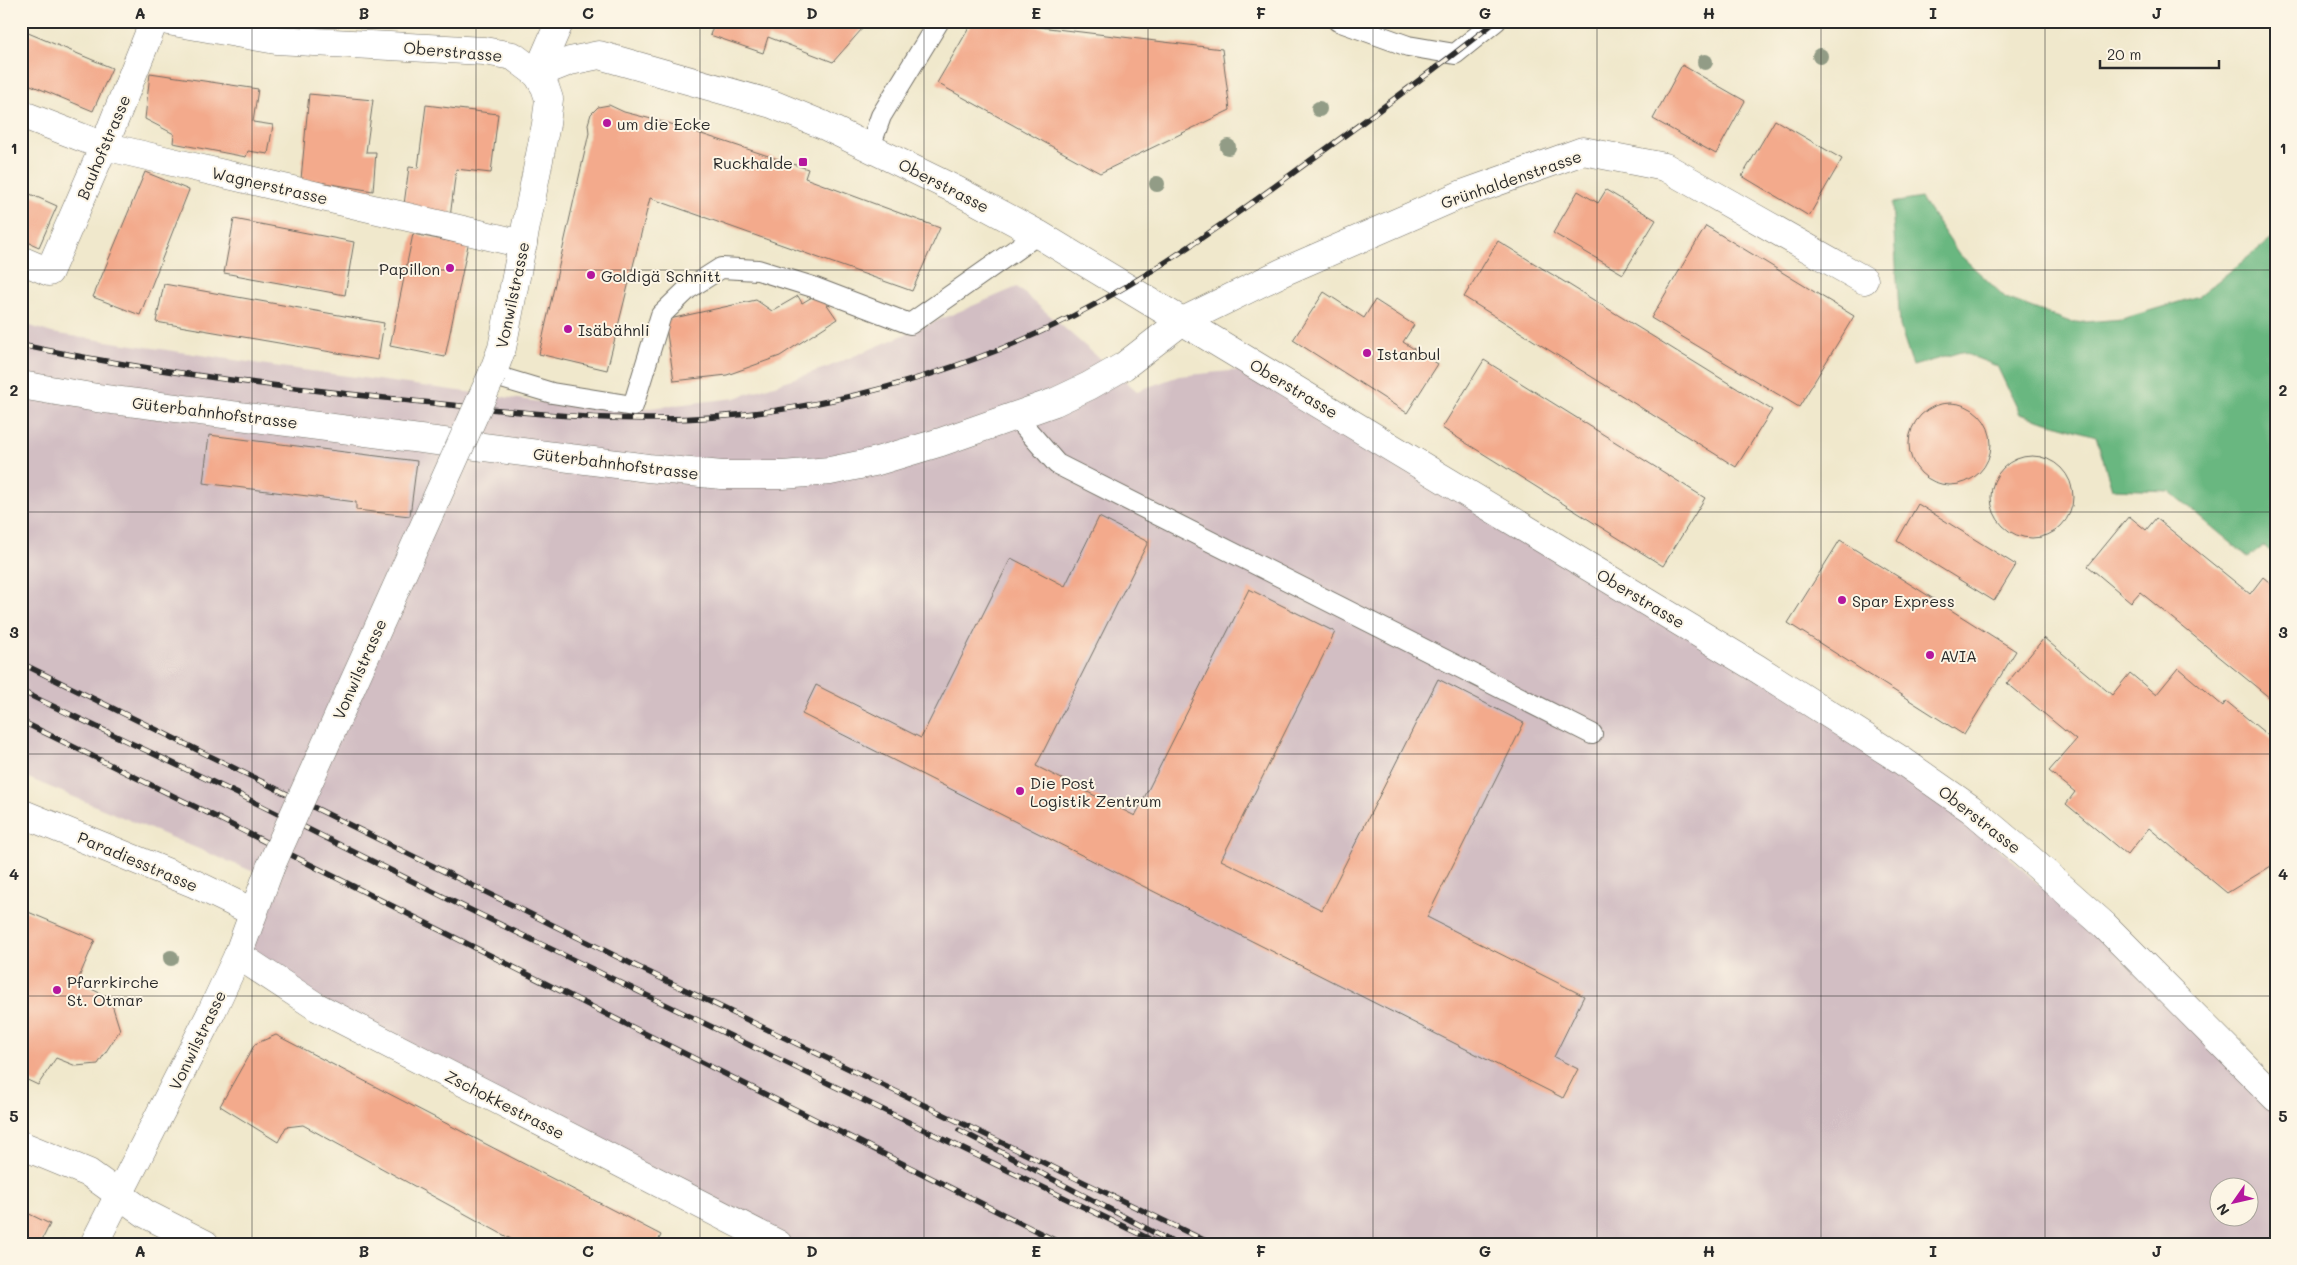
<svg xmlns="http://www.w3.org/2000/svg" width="2297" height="1265" font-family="Mali,sans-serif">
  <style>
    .industrial { fill: #d2bec3; fill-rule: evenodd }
    .forest { fill: #69b780; stroke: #4a7156 }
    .building { fill: #f3aa8c }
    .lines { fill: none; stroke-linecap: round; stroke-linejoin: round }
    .service-casing { stroke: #706d63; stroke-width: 22 }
    .minor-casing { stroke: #706d63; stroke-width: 29 }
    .tertiary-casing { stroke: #706d63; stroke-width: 29 }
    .service { stroke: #fff; stroke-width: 20 }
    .minor { stroke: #fff; stroke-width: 28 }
    .tertiary { stroke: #fff; stroke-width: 28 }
    .rail-casing { stroke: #2b2b2b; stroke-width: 5.5 }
    .rail { stroke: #fcf5e5; stroke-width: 4; stroke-dasharray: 11; stroke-linecap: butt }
    .tertiary-bridge-casing { stroke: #706d63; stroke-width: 29; stroke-linecap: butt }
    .tertiary-bridge { stroke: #fff; stroke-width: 28 }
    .tree { fill: #929c86 }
    .grid { fill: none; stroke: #2b2b2b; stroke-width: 1; stroke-opacity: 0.55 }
    .poi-dot { fill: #b5179e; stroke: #fcf5e5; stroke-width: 2 }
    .labels { text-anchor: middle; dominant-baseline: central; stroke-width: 4; stroke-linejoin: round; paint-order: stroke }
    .street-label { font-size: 16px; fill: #2b2b2b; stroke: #fcf5e5 }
    .poi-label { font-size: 16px; fill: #2b2b2b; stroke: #fcf5e5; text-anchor: start }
    .neatline { fill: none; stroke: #2b2b2b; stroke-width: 2 }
    .grid-label { font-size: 16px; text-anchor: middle; font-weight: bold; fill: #2b2b2b }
  </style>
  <rect width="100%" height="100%" fill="#fcf5e5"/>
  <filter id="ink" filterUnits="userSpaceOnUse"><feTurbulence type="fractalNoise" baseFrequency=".02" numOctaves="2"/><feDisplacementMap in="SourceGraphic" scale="10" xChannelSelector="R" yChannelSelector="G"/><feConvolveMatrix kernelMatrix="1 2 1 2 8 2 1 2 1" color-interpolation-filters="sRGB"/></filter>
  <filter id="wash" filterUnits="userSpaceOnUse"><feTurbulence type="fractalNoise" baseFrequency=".0096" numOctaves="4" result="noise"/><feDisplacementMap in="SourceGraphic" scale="20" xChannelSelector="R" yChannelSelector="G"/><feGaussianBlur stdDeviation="1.12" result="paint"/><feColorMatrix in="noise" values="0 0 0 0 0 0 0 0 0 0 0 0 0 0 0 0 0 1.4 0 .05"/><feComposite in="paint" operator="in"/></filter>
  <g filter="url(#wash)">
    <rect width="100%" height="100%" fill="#f0e8cc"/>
    <path class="industrial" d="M1017 287 1137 391 1179 376 1260 368 1901 760 2276 1098V1244H778L238 955 266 877 21 775V323L52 333 281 367 548 403 650 408 735 398 828 367ZM2220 1188H2250V1218H2220Z"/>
    <path class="forest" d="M1921 198 1959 254 2006 298 2073 323 2122 319 2199 296 2276 235V556L2264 546 2248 557 2169 491 2112 489 2096 436 2020 414 1997 366 1961 352 1913 366 1900 326 1892 203Z"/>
    <g id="blocks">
      <g class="building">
        <path d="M715 21H869L833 62 768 37 763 53 710 35Z"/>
        <path d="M973 21H990L1222 49 1230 110 1100 173 937 83Z"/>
        <path d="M21 30 112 68 93 111 21 81Z"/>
        <path d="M1682 65 1745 101 1716 154 1653 119Z"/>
        <path d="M150 73 258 89 253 122 273 125 268 154 248 151 246 157 173 143 174 134 145 119Z"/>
        <path d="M309 94 373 100 366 152H376L373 191 301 179Z"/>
        <path d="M426 105 498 114 491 173 456 169 450 218 403 212 409 167 418 168Z"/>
        <path d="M609 105 624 112 671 124 808 169 805 178 940 228 912 291 650 198 607 370 539 354 589 133 588 124 591 114 598 107Z"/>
        <path d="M1775 120 1842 159 1809 216 1742 176Z"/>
        <path d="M145 172 189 190 140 315 93 297Z"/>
        <path d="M21 190 57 206 39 247 21 239Z"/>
        <path d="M1606 190 1656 220 1623 274 1553 233 1578 191 1598 203Z"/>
        <path d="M234 219 354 242 345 295 224 273Z"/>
        <path d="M1706 226 1854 316 1799 407 1651 318Z"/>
        <path d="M413 234 468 245 445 357 390 346Z"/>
        <path d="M1498 241 1772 410 1736 467 1464 297Z"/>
        <path d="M164 284 384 323 378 360 156 322Z"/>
        <path d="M1324 292 1364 318 1375 300 1414 325 1403 342 1438 364 1407 413 1293 340Z"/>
        <path d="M819 293 837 319 780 356 727 375 674 381 665 320 756 300 772 311 798 296 802 303Z"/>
        <path d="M1484 360 1705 498 1663 566 1442 428Z"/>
        <circle cx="1950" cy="444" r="41"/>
        <path d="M209 435 417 461 410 516 356 510V502L203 483Z"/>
        <circle cx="2032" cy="497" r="41"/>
        <path d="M1918 504 2016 565 1994 601 1897 541Z"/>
        <path d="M2129 516 2146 530 2156 518 2250 594 2263 577 2276 588V703L2140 592 2131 602 2088 566Z"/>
        <path d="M1099 517 1148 542 1036 766 1135 816 1249 589 1335 632 1221 860 1322 910 1438 679 1524 723 1427 917 1584 996 1554 1057 1578 1069 1563 1098 802 714 816 685 921 738 1011 558 1065 586Z"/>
        <path d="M1840 540 2016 651 1964 735 1788 623Z"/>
        <path d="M2044 638 2112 695 2130 673 2156 695 2178 668 2223 706 2226 701 2276 742V863L2227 893 2149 828 2127 855 2066 804 2075 792 2049 771 2076 740 2007 683Z"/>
        <path d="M21 909 95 940 77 982 110 998 120 1030 98 1064 76 1066 56 1058 38 1085 21 1077Z"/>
        <path d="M276 1035 661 1235 657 1244H520L303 1125 286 1127 278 1142 220 1106 255 1044Z"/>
        <path d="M21 1210 50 1224 40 1244H21Z"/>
      </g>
    </g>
  </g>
  <g filter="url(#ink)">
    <use href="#blocks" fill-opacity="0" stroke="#706d63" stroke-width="1"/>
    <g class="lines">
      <g class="service-casing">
        <g id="service">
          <path d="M1338 21 1408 46 1455 54 1496 21"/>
          <path d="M870 147 881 116 939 21"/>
          <path d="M492 375 552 393 633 406 661 315 688 289 721 268 758 270 813 287 910 324 1038 234"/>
          <path d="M1015 416 1057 464 1592 734"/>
        </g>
      </g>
      <g class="minor-casing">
        <g id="minor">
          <path d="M537 74 560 21"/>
          <path d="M21 114 104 146 523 244"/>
          <path d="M21 260 49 272 104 146 154 21"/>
          <path d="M21 385 97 398 648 468 722 475H783L830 471 874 462 941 442 1055 402 1089 386 1124 366 1181 322 1283 272 1460 195 1583 151 1665 167 1864 280"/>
          <path d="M21 813 193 883 253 912"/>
          <path d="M238 955 317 1007 778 1244"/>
          <path d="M21 1145 89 1173 146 1214 205 1244"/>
        </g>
      </g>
      <g class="tertiary-casing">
        <g id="tertiary">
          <path d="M168 21 276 40 484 51 513 56 537 74 545 87 549 99 546 124 502 348 492 375"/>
          <path d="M537 74 570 61 599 55 772 104 823 125 956 190 1038 234 1758 669 1901 760 1971 809 2030 859 2104 925 2276 1098"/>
          <path d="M94 1244 211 1013 238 955 270 868"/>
        </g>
      </g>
      <use href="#service" class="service"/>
      <use href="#minor" class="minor"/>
      <use href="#tertiary" class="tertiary"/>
      <g class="rail-casing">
        <g id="rail">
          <path d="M21 345C141 370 263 385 385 398 472 407 559 418 647 419 773 421 904 390 1020 341 1123 297 1214 231 1304 165 1369 118 1433 71 1496 21"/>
          <path d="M21 663 640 968 1212 1244"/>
          <path d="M21 691 236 793 454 902 1160 1244"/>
          <path d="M21 721 206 812 1062 1244"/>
          <path d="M959 1130 1176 1244"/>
        </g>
      </g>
      <use href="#rail" class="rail"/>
      <g class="tertiary-bridge-casing">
        <path id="tertiary-bridge" d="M270 868 492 375"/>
      </g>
      <use href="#tertiary-bridge" class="tertiary-bridge"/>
    </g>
    <g class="tree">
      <circle cx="1820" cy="56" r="8"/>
      <circle cx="1705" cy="62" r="8"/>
      <circle cx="1319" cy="109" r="8"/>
      <circle cx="1228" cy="147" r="8"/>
      <circle cx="1157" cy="184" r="8"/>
      <circle cx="171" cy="958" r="8"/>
    </g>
  </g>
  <path class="grid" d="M252 21V1244M476 21V1244M700 21V1244M924 21V1244M1148 21V1244M1373 21V1244M1597 21V1244M1821 21V1244M2045 21V1244M21 270H2276M21 512H2276M21 754H2276M21 996H2276"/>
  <g class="poi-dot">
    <circle cx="607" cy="123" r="5"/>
    <rect x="798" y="157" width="10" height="10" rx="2.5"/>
    <circle cx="450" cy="268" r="5"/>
    <circle cx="591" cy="275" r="5"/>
    <circle cx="568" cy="329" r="5"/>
    <circle cx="1367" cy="353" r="5"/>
    <circle cx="1842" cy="600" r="5"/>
    <circle cx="1930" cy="655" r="5"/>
    <circle cx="1020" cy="791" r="5"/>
    <circle cx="57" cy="990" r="5"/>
  </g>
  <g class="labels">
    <g class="street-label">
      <text transform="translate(453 51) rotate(5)">Oberstrasse</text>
      <text transform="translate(103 147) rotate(-67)">Bauhofstrasse</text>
      <text transform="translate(1511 179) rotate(-19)">Grünhaldenstrasse</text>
      <text transform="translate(270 185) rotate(13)">Wagnerstrasse</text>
      <text transform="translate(944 185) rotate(27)">Oberstrasse</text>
      <text transform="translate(512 295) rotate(-78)">Vonwilstrasse</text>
      <text transform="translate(1294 388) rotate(31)">Oberstrasse</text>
      <text transform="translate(215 412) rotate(7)">Güterbahnhofstrasse</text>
      <text transform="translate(616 463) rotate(7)">Güterbahnhofstrasse</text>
      <text transform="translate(1641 598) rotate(31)">Oberstrasse</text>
      <text transform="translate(359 669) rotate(-66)">Vonwilstrasse</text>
      <text transform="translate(1980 819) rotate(38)">Oberstrasse</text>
      <text transform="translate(138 861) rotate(23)">Paradiesstrasse</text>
      <text transform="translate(197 1040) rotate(-64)">Vonwilstrasse</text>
      <text transform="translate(505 1104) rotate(27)">Zschokkestrasse</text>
    </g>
    <g class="poi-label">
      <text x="617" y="123">um die Ecke</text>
      <text x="793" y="162" text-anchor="end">Ruckhalde</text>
      <text x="440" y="268" text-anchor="end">Papillon</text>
      <text x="601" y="275">Goldigä Schnitt</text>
      <text x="578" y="329">Isäbähnli</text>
      <text x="1377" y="353">Istanbul</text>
      <text x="1852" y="600">Spar Express</text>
      <text x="1940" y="655">AVIA</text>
      <text x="1030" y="782">Die Post<tspan x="1030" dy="18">Logistik Zentrum</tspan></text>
      <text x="67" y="981">Pfarrkirche<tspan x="67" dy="18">St. Otmar</tspan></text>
    </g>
  </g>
  <rect width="2297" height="1265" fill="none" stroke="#fcf5e5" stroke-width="55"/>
  <g transform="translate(2234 1202) rotate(236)"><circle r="24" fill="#fcf5e5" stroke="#a8a49b"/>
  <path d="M0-4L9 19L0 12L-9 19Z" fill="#b5179e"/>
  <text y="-8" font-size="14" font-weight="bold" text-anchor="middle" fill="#2b2b2b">N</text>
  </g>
  <path d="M2100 60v8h119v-8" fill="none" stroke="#2b2b2b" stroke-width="2.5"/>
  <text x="2107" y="60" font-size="15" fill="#2b2b2b" stroke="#fcf5e5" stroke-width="4" paint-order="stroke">20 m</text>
  <rect x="28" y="28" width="2242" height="1210" class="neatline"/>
  <g class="grid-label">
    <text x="140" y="19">A</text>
    <text x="364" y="19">B</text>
    <text x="588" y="19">C</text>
    <text x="812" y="19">D</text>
    <text x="1036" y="19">E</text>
    <text x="1261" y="19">F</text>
    <text x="1485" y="19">G</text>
    <text x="1709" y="19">H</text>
    <text x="1933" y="19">I</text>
    <text x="2157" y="19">J</text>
    <text x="14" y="154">1</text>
    <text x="2283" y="154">1</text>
    <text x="14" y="396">2</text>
    <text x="2283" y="396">2</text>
    <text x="14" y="638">3</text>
    <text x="2283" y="638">3</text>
    <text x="14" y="880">4</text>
    <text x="2283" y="880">4</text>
    <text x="14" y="1122">5</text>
    <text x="2283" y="1122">5</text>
    <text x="140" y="1257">A</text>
    <text x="364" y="1257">B</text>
    <text x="588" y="1257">C</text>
    <text x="812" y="1257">D</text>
    <text x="1036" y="1257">E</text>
    <text x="1261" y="1257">F</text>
    <text x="1485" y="1257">G</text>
    <text x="1709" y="1257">H</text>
    <text x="1933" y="1257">I</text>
    <text x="2157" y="1257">J</text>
  </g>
</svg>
